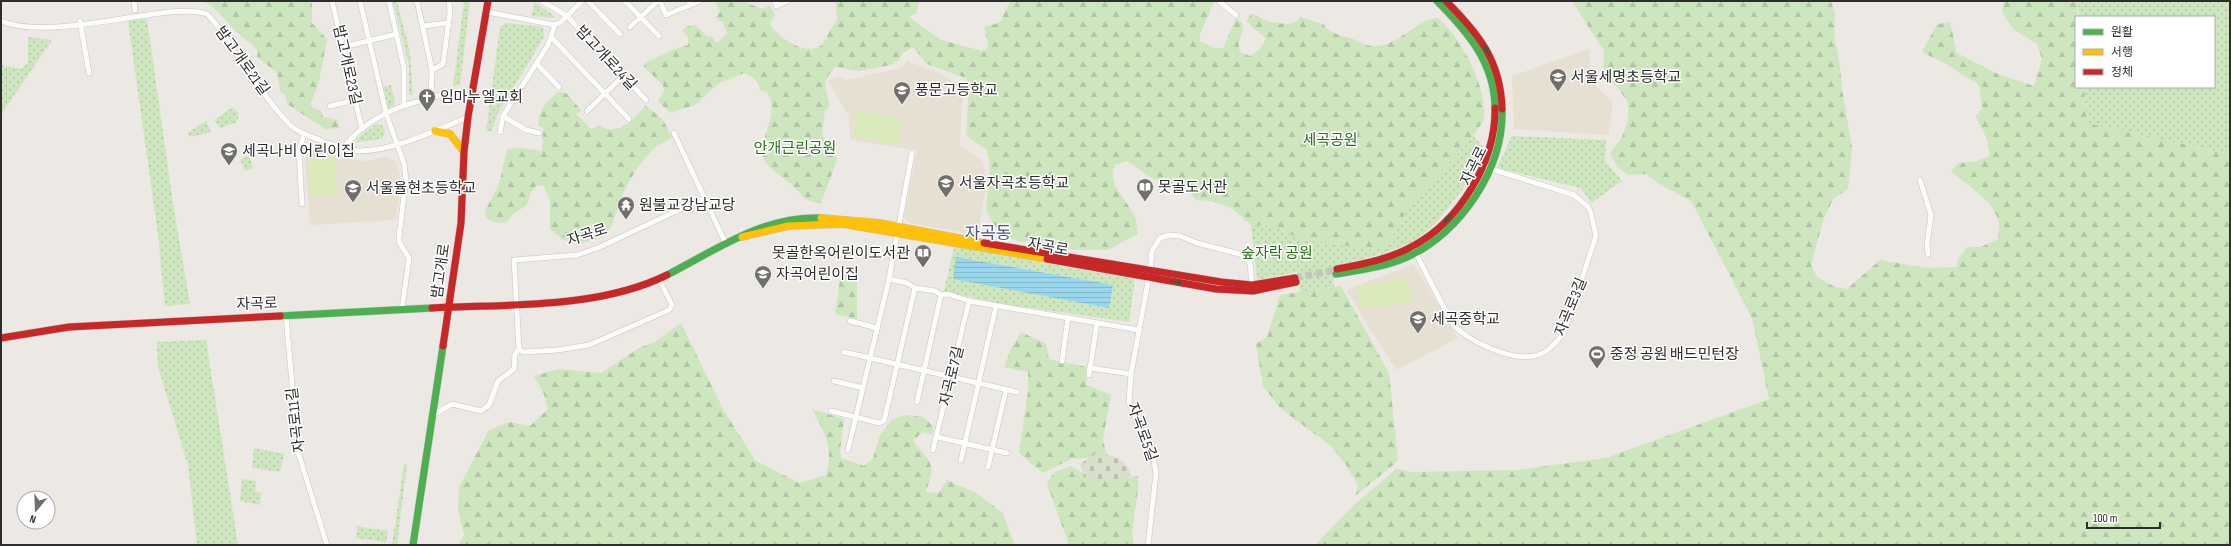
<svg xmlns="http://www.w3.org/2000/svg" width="2231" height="546" font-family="'Sofia Sans Condensed','Noto Sans KR',sans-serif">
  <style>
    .education { fill: #e6e0d3 }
    .green { fill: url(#green-dots) }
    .forest { fill: url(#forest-firs) }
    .cemetery { fill: url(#cemetery-stones) }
    .pitch { fill: #d9eabb }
    .water { fill: url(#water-rules) }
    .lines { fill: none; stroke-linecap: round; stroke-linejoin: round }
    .secondary-tunnel { stroke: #c6c3c0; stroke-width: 7; stroke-dasharray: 7 3.5; stroke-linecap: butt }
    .street-casing { stroke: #c5c4c5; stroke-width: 6 }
    .fast-casing { stroke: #c5c4c5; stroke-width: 8 }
    .slow-casing { stroke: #c5c4c5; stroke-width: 8 }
    .jam-casing { stroke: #c5c4c5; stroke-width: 8 }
    .street { stroke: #fcfcfb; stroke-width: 5 }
    .fast { stroke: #4caf50; stroke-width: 7 }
    .slow { stroke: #ffc107; stroke-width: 7 }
    .jam { stroke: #c62828; stroke-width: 7 }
    .oneway { fill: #385b3a }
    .labels { text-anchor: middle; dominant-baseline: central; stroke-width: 3; stroke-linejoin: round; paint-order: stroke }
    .street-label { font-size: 15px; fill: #2e2e2e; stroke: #fff }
    .poi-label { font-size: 15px; fill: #2e2e2e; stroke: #fff; text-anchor: start }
    .park-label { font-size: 15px; fill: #2c6e1b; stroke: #fff }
    .quarter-label { font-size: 17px; fill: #4d5680; stroke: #fff }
  </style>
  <defs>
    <pattern id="green-dots" width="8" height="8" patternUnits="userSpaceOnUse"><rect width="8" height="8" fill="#cee6be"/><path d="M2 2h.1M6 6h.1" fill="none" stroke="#b1c6a4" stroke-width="1.8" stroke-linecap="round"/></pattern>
    <pattern id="forest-firs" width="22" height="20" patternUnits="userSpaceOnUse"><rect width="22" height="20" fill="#cee6be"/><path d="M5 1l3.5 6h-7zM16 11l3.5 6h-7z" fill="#b1c6a4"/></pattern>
    <pattern id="cemetery-stones" width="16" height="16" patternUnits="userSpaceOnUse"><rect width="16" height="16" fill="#d8e0cc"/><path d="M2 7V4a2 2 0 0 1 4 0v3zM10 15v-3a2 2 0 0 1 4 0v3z" fill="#bac0b0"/></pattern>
    <pattern id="water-rules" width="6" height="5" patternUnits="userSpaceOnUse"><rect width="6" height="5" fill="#99d6ec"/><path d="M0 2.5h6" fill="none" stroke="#84b8cb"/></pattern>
  </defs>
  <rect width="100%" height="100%" fill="#ece8e4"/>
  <g class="education">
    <path d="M1589 49 1592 82 1613 102 1609 135 1514 129 1512 76Z"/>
    <path d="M907 61 940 73 963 88 960 145 982 160 987 180 978 235 910 223 904 217 917 150 850 140 849 117 828 80 839 76 845 80 902 68Z"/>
    <path d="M314 149H319L350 159 365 161 386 157 396 161 401 179 396 220 310 225 305 161 309 152Z"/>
    <path d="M1414 264 1458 338 1396 370 1346 290Z"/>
  </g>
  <g class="green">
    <path d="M393 1H397L410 52 413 95H409V65Z"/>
    <path d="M464 1H470L460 85 453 86Z"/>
    <path d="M2077 1H2230V154L2087 123 2084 87H2214V17H2079Z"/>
    <path d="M535 2 554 16V18L531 16Z"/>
    <path d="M147 19 174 210 190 304 165 306 158 234 128 21Z"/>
    <path d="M505 23 543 27 544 37 498 113 492 131H486L500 27Z"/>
    <path d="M28 37 52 40 1 115V65L21 69 28 63Z"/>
    <path d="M391 85 395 104 388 109 384 87Z"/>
    <path d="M233 107 239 113 237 122 220 128 214 120Z"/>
    <path d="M206 121 211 132 190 137 187 133Z"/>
    <path d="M376 124 382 125 385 131 383 137 376 140 356 142 357 138Z"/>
    <path d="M1472 135 1483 147 1472 177 1437 222 1417 240 1385 253 1333 267 1334 287 1300 292 1297 272 1257 280 1251 225 1273 226 1299 238 1371 250 1389 244 1410 204 1459 153Z"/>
    <path d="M1512 136 1606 140 1605 161 1622 181 1591 203 1581 188 1497 168Z"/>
    <path d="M249 156 253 168 245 171 240 159Z"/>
    <path d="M954 247 1135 279 1129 322 997 303 944 291Z"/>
    <path d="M206 340 238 545H197L188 465 158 367 157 342Z"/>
    <path d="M254 448 284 454 280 472 252 468Z"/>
    <path d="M404 464H407L397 545H392Z"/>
    <path d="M242 479 256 481 255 491 261 493 260 505 240 501Z"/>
    <path d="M357 526 388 531 386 542 356 538Z"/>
  </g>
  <g class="forest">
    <path d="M203 1H312V23L327 39 319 82 310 106 321 111 323 117 338 120 339 128 325 129 287 104 285 95 280 91 277 73 257 57 258 51C254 44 246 41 241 36 227 24 220 10 203 1Z"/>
    <path d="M715 1 744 2 763 9 770 5 775 15 770 24C777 37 805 56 820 46 826 42 827 36 830 30 832 27 836 24 837 20 838 14 835 7 836 1H919L916 14 909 17 941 40 983 51 987 48C989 40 984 35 985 27L1000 22 1010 1H1214L1200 35V41L1215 48H1223L1236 18 1243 24C1244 34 1236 41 1240 52L1250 56 1260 49 1266 39 1246 21 1251 14C1256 14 1260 18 1265 20 1274 23 1295 28 1300 17L1323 24C1328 32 1341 36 1350 38 1357 40 1363 44 1370 46 1395 50 1420 16 1438 18 1461 38 1490 90 1483 122L1459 153 1410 204 1389 244 1371 250 1299 238 1273 226 1251 225 1230 207 1211 201 1196 200 1187 188 1153 179 1127 161 1115 165C1103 191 1142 205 1137 234L1108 250H1074L1052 242 1036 240 1020 242 1002 234 993 224 986 209 990 166 987 150 970 139 966 134 969 87 966 78 927 64 913 47 903 53 898 60 891 65 859 71 835 67C821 83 825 87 830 105L825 111 822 135 836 154 837 160 821 203C804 202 802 195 792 185 784 177 770 170 764 160 755 143 782 114 767 92L760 90C759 81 753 77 744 73L718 84 695 105 670 113 658 101 664 91 663 85 644 67 645 63 672 50 688 45V37L682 30 688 26 695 25 707 36 713 37 715 42H718L727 34 723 23 716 18 720 12Z"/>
    <path d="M1572 1H1831L1835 13 1834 34 1840 66 1842 89 1852 148 1848 189 1833 199 1823 221 1811 265 1817 277 1835 287 1847 289 1880 260 1926 268 1957 267V261L1967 247H1981L1998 239C1998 234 1999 228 1999 224 1996 201 1966 185 1951 171L1959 163 1973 162 1990 156 1987 139 1976 117 1982 107 1979 85 1946 64 1922 52 1937 24 1950 22 1957 53 2000 75 2034 86 2042 59 2037 44 2013 29 2002 12 2004 1H2077L2076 87H2084L2087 123 2230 154V545H1313L1316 544 1354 505 1396 469 1413 472 1517 470 1606 458 1769 399 1752 318 1691 201 1661 185 1646 174 1628 175 1617 167 1610 153 1622 137 1628 120V103L1619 89 1606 78 1603 66 1604 51Z"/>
    <path d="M558 92 566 93 582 111 576 114 591 129 599 126C620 137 633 119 646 105L663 120 672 137 653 149 637 168 625 189 611 227 601 238 582 243 563 240 550 229V200L543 185 536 186 530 194 527 205 512 215 506 223 493 222 486 218 485 211 499 184 507 149 519 148 542 151 543 127 538 126C540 108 544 104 558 92Z"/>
    <path d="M841 272 857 277V319L835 314Z"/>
    <path d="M1341 286 1389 373 1398 461 1355 496 1358 485 1346 465 1330 445 1281 409 1263 386 1256 344 1267 337 1280 295Z"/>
    <path d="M681 323 723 409 755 460 799 483 826 475C834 447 825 433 812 409L844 419 840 450 841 458 864 466 873 458 880 435 892 420 904 415 924 417 933 427 932 435 922 432 913 441C932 466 936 460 926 492L939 493 947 480 976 493 1002 512 1015 545H458L464 535 458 511 459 487 489 430 509 422 530 426 548 409 544 394 534 376 559 369 601 373 639 348 655 342Z"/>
    <path d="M1021 332 1046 344 1049 359 1086 367 1087 385 1111 395 1103 439 1107 457 1071 459 1043 473 1019 453 1028 391V372L1004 367 1011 349Z"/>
    <path d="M1072 466C1093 483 1112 480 1138 476 1140 499 1129 523 1134 545H1069L1047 484 1054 472Z"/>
  </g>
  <path class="cemetery" d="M1097 453C1111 454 1127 459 1131 475L1126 480H1097L1084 477 1080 464Z"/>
  <g class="pitch">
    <path d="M857 111 903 119 898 145 853 136Z"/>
    <path d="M335 158 337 195 310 197 308 159Z"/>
    <path d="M1406 278 1412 301 1362 310 1356 287Z"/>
  </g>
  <path class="water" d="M956 257 1113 285 1109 308 953 279Z"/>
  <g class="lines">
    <path class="secondary-tunnel" d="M1295 278 1335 270"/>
    <g class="street-casing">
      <g id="street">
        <path d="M134 1 135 10"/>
        <path d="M332 1 362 129"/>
        <path d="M360 1 386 113 404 164 406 179 399 237V242L409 258 402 309"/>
        <path d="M389 1 404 68V105"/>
        <path d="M417 1 432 70 431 97"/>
        <path d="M542 1 567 16 646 100"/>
        <path d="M588 1 620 34"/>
        <path d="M625 1 659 36"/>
        <path d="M660 1 666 15 690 5"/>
        <path d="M689 1 690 5 700 1"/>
        <path d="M775 1 776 6 788 1"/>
        <path d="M1219 1 1236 15"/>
        <path d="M487 12 555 25 561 22 582 1"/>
        <path d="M1 21C53 43 173 0 207 14 218 24 226 39 234 51 251 76 269 103 289 124 298 133 310 136 322 141 334 145 347 150 360 151 394 151 437 130 468 117"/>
        <path d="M80 21 89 73"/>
        <path d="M423 26 448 23"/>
        <path d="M630 27 658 1"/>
        <path d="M552 38 629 119"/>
        <path d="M343 47 397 34"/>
        <path d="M536 63 559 87"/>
        <path d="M432 70 443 64 450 12 449 1"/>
        <path d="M330 106 355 100"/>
        <path d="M587 111 623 76"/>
        <path d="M503 116 526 130 539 133"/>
        <path d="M500 132 503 116 548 45 555 25"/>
        <path d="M674 133 725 242"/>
        <path d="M343 148C370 112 412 102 453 92"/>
        <path d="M1920 180 1931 215 1927 245 1928 254"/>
        <path d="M302 204 299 151 304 134"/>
        <path d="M1414 250 1452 323C1466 341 1514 363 1538 355 1550 351 1558 341 1565 330L1596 236 1591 213 1588 207 1574 195 1488 168"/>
        <path d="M659 279 672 305 669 310 589 345 557 350 523 352 519 349 514 260 577 255 600 247 704 198"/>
        <path d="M889 279 907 283 915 288 935 291 941 295 948 294 969 301 1139 330"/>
        <path d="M286 316 298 452 327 545"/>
        <path d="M850 321 877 328"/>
        <path d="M844 352 1017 392"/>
        <path d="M1062 361 1068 318"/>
        <path d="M1090 368 1131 374"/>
        <path d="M1089 375 1097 323"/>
        <path d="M834 381 863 388"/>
        <path d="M917 402 941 295"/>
        <path d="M831 411 879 423 884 421 915 288"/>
        <path d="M433 415 452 404 481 411 489 405 498 381 514 369 515 354 519 349"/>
        <path d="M937 437 1007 453"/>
        <path d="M848 450 889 279 912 153"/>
        <path d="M933 450 969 301"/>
        <path d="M961 460 996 306"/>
        <path d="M988 467 1006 390"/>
        <path d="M1148 545 1156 473 1154 461 1129 402 1131 374 1150 271 1152 251 1160 238 1170 235 1180 236 1197 243 1243 255 1250 263 1252 285"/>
      </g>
    </g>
    <g class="fast-casing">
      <g id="fast">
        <path d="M1437 1C1467 31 1495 63 1495 108"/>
        <path d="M1336 274C1360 270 1385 267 1407 257 1461 233 1504 168 1502 109"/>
        <path d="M667 275C718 249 762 216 821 218"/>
        <path d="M280 316 432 308"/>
        <path d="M413 545 443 346"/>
      </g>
    </g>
    <g class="slow-casing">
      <g id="slow">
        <path d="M435 131 450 134 464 152"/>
        <path d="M821 218 880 223 984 243"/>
        <path d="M742 237 788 226 843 224 1047 259"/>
      </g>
    </g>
    <g class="jam-casing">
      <g id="jam">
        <path d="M1446 1C1478 33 1501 61 1502 109"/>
        <path d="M984 243 1221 282 1252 285 1295 278"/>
        <path d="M1047 259 1216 289 1253 291 1296 282"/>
        <path d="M1337 269C1363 264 1390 259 1413 246 1460 221 1496 161 1495 108"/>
        <path d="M432 308C508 304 598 309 667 275"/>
        <path d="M1 338 69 327 280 316"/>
        <path d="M443 346 461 223 464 152 468 117 488 1"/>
      </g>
    </g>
    <use href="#street" class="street"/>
    <use href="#fast" class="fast"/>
    <use href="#slow" class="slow"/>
    <use href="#jam" class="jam"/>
  </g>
  <defs><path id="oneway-solid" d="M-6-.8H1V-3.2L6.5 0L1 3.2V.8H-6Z"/></defs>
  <g class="oneway">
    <use href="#oneway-solid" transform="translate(1487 51) rotate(-117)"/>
    <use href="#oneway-solid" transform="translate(1448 218) rotate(133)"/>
    <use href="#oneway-solid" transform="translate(1176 282) rotate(10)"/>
  </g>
  <defs>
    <g id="school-pin" transform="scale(0.9)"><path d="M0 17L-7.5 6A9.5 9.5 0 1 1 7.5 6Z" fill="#706f6e" stroke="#fff"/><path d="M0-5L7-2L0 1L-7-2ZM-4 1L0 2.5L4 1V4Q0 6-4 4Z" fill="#fff"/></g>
    <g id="church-pin" transform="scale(0.9)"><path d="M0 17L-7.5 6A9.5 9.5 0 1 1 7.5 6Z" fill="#706f6e" stroke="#fff"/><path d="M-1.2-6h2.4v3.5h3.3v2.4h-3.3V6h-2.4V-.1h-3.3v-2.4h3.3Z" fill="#fff"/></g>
    <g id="library-pin" transform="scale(0.9)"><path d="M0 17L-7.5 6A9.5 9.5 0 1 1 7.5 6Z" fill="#706f6e" stroke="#fff"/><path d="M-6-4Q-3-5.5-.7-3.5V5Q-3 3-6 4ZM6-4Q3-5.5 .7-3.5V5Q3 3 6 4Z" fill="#fff"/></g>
    <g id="temple-pin" transform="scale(0.9)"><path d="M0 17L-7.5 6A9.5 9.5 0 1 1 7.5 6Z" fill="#706f6e" stroke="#fff"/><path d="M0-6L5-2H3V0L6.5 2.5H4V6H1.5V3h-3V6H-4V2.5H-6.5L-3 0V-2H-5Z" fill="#fff"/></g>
    <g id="stadium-pin" transform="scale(0.9)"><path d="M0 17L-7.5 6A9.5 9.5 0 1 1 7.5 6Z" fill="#706f6e" stroke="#fff"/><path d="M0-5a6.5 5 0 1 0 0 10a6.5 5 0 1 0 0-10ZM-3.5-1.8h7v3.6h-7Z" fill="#fff"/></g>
  </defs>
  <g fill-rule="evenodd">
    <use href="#school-pin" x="1558" y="77"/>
    <use href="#school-pin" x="902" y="90"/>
    <use href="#church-pin" x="427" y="97"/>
    <use href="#school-pin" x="229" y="151"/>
    <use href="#school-pin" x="946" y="183"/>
    <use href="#library-pin" x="1145" y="187"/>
    <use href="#school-pin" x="353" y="188"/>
    <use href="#temple-pin" x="626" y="205"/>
    <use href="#library-pin" x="923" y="253"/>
    <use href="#school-pin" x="763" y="274"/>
    <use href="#school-pin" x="1418" y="319"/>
    <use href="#stadium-pin" x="1597" y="354"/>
  </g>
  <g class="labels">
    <g class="street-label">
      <text transform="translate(606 58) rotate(47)">밤고개로24길</text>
      <text transform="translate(242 61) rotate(54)">밤고개로21길</text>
      <text transform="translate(347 65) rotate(77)">밤고개로23길</text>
      <text transform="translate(1474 166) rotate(-64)">자곡로</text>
      <text transform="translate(587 235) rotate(-18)">자곡로</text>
      <text transform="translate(1048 247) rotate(10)">자곡로</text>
      <text transform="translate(441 271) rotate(-82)">밤고개로</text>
      <text transform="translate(257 304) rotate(-2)">자곡로</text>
      <text transform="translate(1571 307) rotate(-68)">자곡로3길</text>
      <text transform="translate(952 376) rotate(-77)">자곡로7길</text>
      <text transform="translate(296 420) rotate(-97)">자곡로11길</text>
      <text transform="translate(1142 432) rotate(70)">자곡로5길</text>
    </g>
    <g class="poi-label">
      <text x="1571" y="77">서울세명초등학교</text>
      <text x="915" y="90">풍문고등학교</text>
      <text x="440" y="97">임마누엘교회</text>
      <text x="242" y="151">세곡나비 어린이집</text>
      <text x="959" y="183">서울자곡초등학교</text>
      <text x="1158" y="187">못골도서관</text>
      <text x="366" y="188">서울율현초등학교</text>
      <text x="639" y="205">원불교강남교당</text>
      <text x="910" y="253" text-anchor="end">못골한옥어린이도서관</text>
      <text x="776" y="274">자곡어린이집</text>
      <text x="1431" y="319">세곡중학교</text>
      <text x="1610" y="354">중정 공원 배드민턴장</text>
    </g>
    <g class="park-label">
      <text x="1330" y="140">세곡공원</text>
      <text x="795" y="148">안개근린공원</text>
      <text x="1277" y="253">숲자락 공원</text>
    </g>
    <g class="quarter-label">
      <text x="988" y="234">자곡동</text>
    </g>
  </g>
  <rect width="2231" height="546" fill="none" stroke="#2e2e2e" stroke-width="4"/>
  <rect x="2075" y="16" width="140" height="72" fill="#ffffff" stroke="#ababab"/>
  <rect x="2083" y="29" width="20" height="6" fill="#4caf50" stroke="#ababab"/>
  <text x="2111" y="36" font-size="12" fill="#2e2e2e">원활</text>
  <rect x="2083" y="49" width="20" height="6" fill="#ffc107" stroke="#ababab"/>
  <text x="2111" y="56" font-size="12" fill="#2e2e2e">서행</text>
  <rect x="2083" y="69" width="20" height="6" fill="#c62828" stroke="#ababab"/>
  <text x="2111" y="76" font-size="12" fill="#2e2e2e">정체</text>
  <g transform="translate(36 510) rotate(199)"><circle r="19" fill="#ffffff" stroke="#ababab"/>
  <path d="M0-3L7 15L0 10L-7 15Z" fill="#706f6e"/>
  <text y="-6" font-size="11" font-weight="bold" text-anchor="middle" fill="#2e2e2e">N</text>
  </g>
  <path d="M2087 522v6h73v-6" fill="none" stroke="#2e2e2e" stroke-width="2"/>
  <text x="2093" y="522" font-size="12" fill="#2e2e2e" stroke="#ffffff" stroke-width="3" paint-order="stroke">100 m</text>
</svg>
